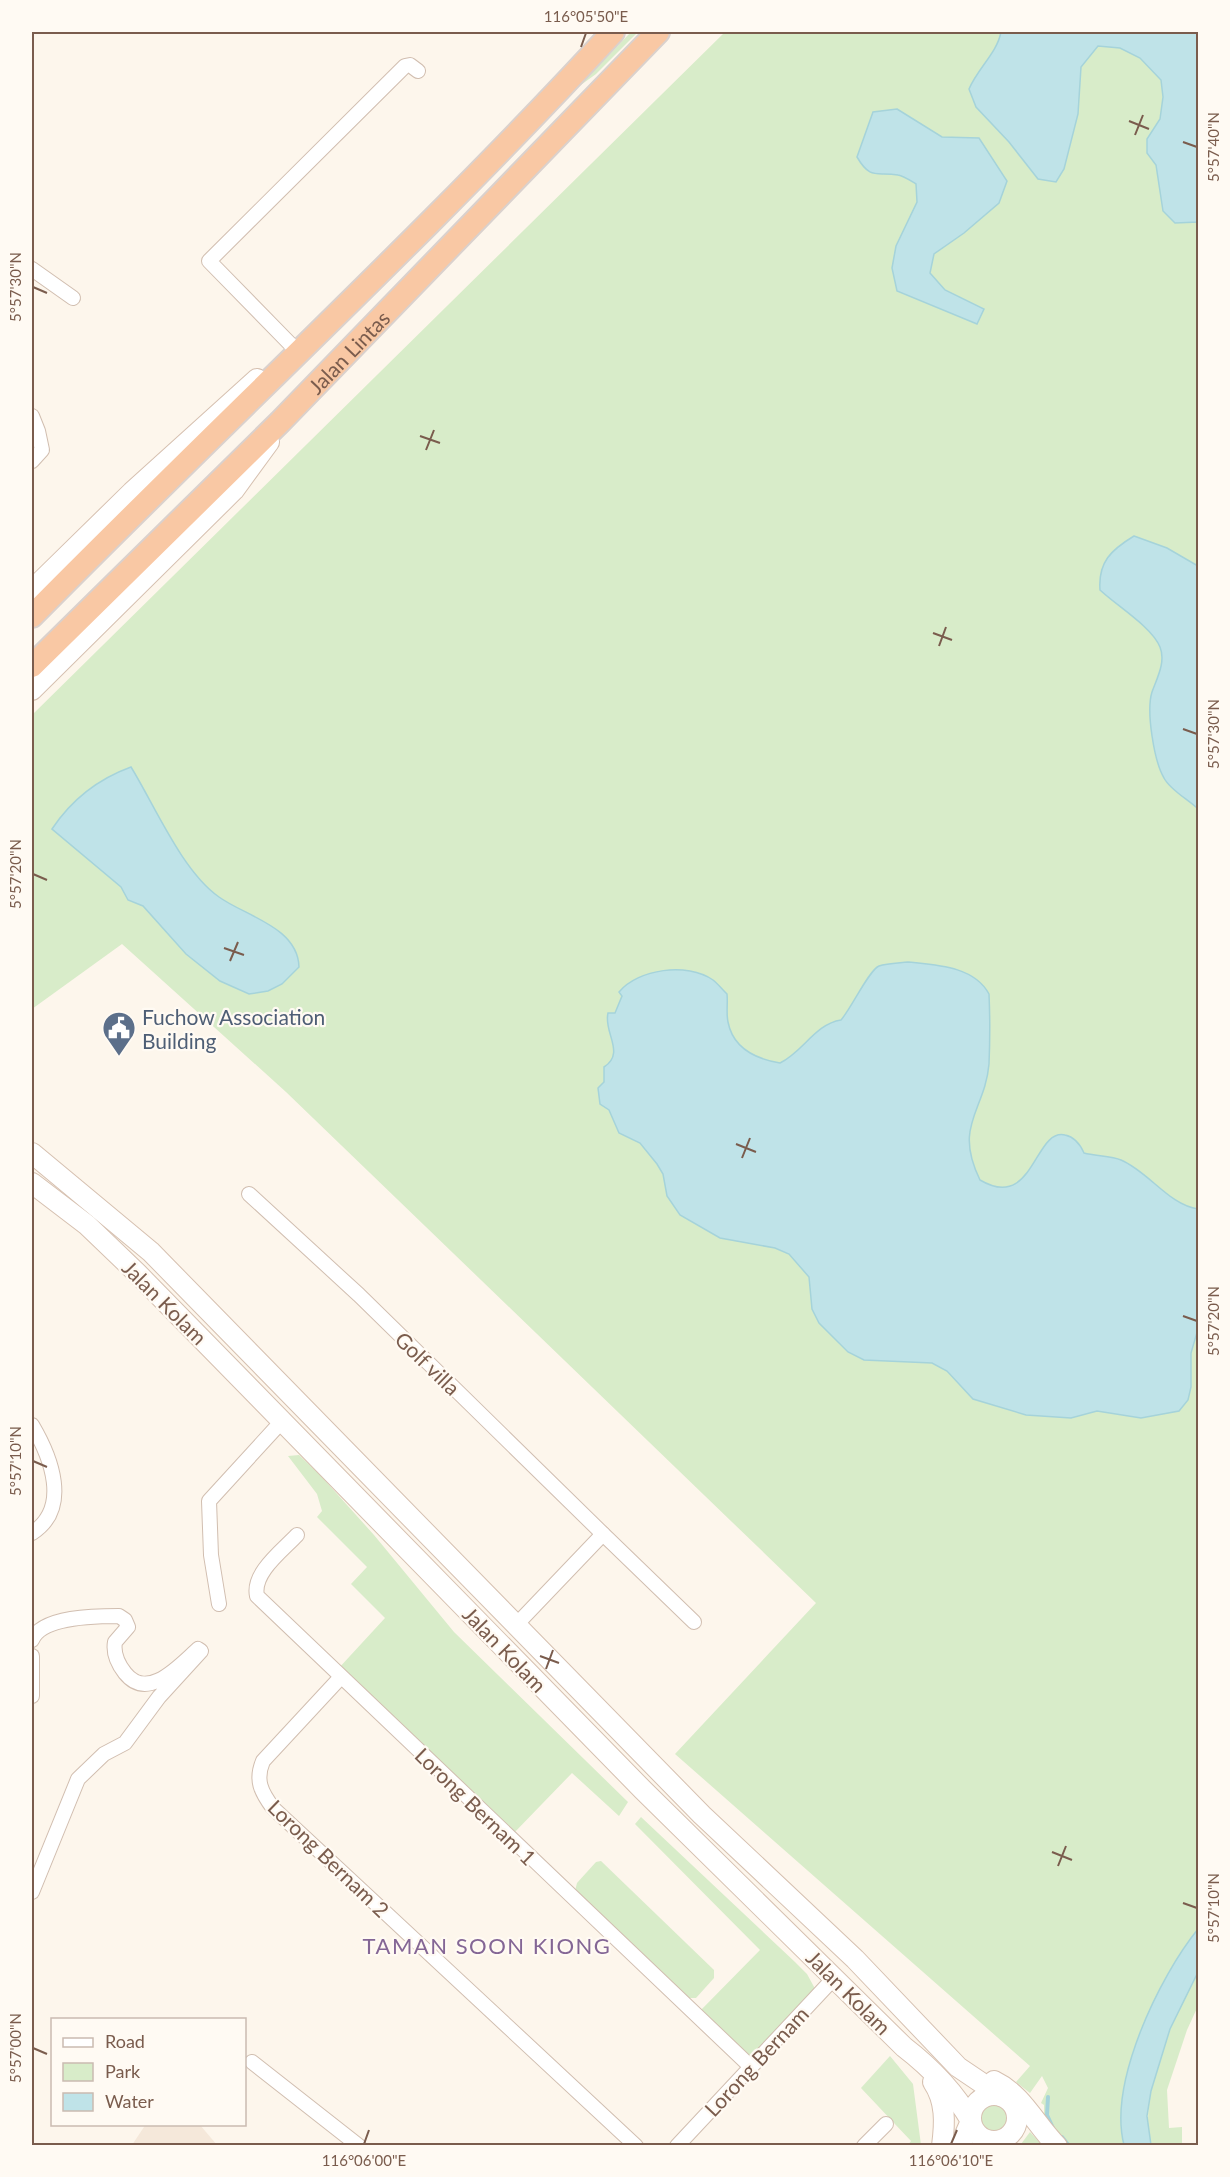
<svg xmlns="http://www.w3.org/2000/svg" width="1230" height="2177" font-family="Lato,sans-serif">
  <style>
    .residential { fill: #f5e8da }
    .green { fill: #d8ecc9 }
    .water { fill: #bfe3e8; stroke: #a5d3da; stroke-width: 1.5 }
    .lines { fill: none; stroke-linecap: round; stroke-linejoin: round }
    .stream { stroke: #a5d3da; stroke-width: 4 }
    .minor-casing { stroke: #d1beb0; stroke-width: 16 }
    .secondary-casing { stroke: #d6c0b0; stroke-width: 22 }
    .trunk-casing { stroke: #dad1cd; stroke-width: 26 }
    .minor { stroke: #fff; stroke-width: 14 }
    .secondary { stroke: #fff; stroke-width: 20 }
    .trunk { stroke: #f9c8a4; stroke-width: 22 }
    .ticks { fill: none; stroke: #7a5c4d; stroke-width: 2 }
    .labels { text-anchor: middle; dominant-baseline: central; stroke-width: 4.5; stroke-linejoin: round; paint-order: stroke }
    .street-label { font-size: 21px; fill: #7a5c4d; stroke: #fffaf3 }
    .service-label { font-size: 21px; fill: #4e5e75; stroke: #fffaf3; text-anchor: start }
    .neighbourhood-label { font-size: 22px; letter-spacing: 1.5px; fill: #846695; stroke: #fffaf3 }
    .neatline { fill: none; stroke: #7a5c4d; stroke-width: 2 }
    .ticks-label { font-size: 15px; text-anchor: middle; fill: #7a5c4d }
  </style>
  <rect width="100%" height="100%" fill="#fdf6ec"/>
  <path class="residential" d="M146 2124 200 2125 217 2145H132Z"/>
  <g class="green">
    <path d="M631 32H638L596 74 578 87Z"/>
    <path d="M725 32H1198V1929C1160 1977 1109 2083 1124 2145H1067L1050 2127 1044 2116V2105L1041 2103 1048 2088 1042 2076 1030 2093 1016 2082 1030 2066 675 1754 816 1603 286 1092 122 944 32 1009V715Z"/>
    <path d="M299 1455 321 1476 374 1535 454 1632 628 1802 619 1816 572 1773 512 1835 338 1669 385 1618 351 1584 367 1567 317 1517 322 1511 317 1494 288 1456Z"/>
    <path d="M641 1817 795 1962 807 1974 819 1996 756 2057 745 2054 700 2011 760 1950 635 1824Z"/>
    <path d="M601 1861 714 1970V1978L696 1998H689L575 1891 577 1883 596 1862Z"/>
    <path d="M1198 1972V2006L1187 2030 1167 2090 1169 2128 1182 2127V2145L1151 2146C1138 2088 1170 2021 1198 1972Z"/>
    <path d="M890 2056 913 2084 921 2145H908L911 2141 861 2088Z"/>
    <circle cx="993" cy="2118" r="18"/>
    <path d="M1030 2132 1042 2145 1021 2144Z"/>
  </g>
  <g class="water">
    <path d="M1001 32H1198V222L1175 223 1163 211 1156 165 1147 153V139L1160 119 1163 97 1161 80 1140 58 1120 48 1098 46 1081 67 1078 114 1064 169 1056 182 1038 179 1009 142 976 107 969 89C978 68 997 53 1001 32Z"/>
    <path d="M897 109 942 137 979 138 1007 181 999 203 964 233 934 254 930 273 945 290 984 309 977 324 897 291 892 268 896 246 917 202 916 184C911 181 904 176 898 175 877 171 871 181 857 157L873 112Z"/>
    <path d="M1134 536 1167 548 1198 566V809C1189 800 1170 790 1164 778 1154 761 1146 711 1152 692 1157 678 1166 662 1160 647 1152 627 1117 606 1100 590 1098 562 1111 550 1134 536Z"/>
    <path d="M131 767C155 806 182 871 219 897 245 916 298 927 299 967L282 984 268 991 249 994 220 981 186 954 143 906 128 900 121 887 52 829C72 799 98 779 131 767Z"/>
    <path d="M908 962C936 965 974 966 989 994 990 1017 990 1041 989 1064 985 1111 953 1125 980 1180 1034 1212 1034 1128 1065 1135 1075 1137 1080 1144 1084 1153 1095 1156 1112 1156 1121 1160 1149 1172 1169 1205 1198 1209V1329L1191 1353V1387L1188 1400 1179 1411 1141 1418 1097 1411 1071 1418 1026 1415 973 1399 947 1371 932 1363 864 1360 848 1352 819 1323 812 1309 809 1277 789 1254 775 1248 720 1238 680 1215 667 1196 663 1174 657 1164 640 1143 619 1133 609 1110 600 1104 598 1088 604 1082V1067C626 1053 603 1032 608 1013H615L622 996 619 992C638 969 687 962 713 980 718 984 722 989 727 994 728 1003 726 1013 728 1022 733 1048 756 1059 780 1063 803 1052 815 1024 841 1020 851 1009 869 970 879 966 887 963 899 963 908 962Z"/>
    <path d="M1198 1929V1972L1170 2029 1151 2091 1147 2116 1151 2145H1124C1108 2083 1159 1977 1198 1929Z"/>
  </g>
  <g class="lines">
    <g class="stream">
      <path d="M1048 2097 1047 2115 1053 2128"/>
      <path d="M1062 2137 1069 2146"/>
    </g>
    <g class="minor-casing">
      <g id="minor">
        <path d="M32 269 73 298"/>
        <path d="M298 352 209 261 405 66 410 65 418 71"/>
        <path d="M32 416 38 431 42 450 32 461"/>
        <path d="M249 1194 359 1295 603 1534 517 1624"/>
        <path d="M32 1425C51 1457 71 1508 32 1533"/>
        <path d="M603 1534 694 1622"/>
        <path d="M297 1535C282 1551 252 1573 257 1596L751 2067"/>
        <path d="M219 1604 211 1555 209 1501 283 1420"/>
        <path d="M32 1640C42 1616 97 1616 119 1616L125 1620 128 1627 115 1642C113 1653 118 1664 125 1673 148 1702 180 1665 198 1649L201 1651 159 1697 125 1743 104 1754 78 1779 32 1892"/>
        <path d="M32 1656V1696"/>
        <path d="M340 1678 263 1761C255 1780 261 1792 273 1808L636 2146"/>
        <path d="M252 2062 359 2146"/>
        <path d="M677 2146 835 1977"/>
        <path d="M864 2146 886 2124"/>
      </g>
    </g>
    <g class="secondary-casing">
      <g id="secondary">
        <path d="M32 590 132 492 257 379"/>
        <path d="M32 690 234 490 269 442"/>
        <path d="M32 1153 151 1252 702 1815 855 1959 958 2067 1001 2096"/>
        <path d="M32 1183 87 1225 138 1274 643 1790 904 2047C930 2067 955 2093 971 2121L960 2146"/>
        <path d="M994 2081C1023 2095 1035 2124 1057 2146"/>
        <path d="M933 2082C946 2101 945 2123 942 2146"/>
        <circle cx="994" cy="2118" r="23"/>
      </g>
    </g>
    <g class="trunk-casing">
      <g id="trunk">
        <path d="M32 616C224 421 427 234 613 32"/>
        <path id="s1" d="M32 666 280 422 658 32"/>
      </g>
    </g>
    <use href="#minor" class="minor"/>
    <use href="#secondary" class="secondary"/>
    <use href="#trunk" class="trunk"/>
  </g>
  <path class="ticks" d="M581 47 586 33M1129 121 1149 129M1135 135 1143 115M1183 142 1197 147M33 287 47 293M420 436 440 443M426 450 434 430M933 633 952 640M939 646 946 627M1183 729 1197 734M33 874 47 880M224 948 244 955M230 961 238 942M736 1144 756 1152M742 1158 750 1138M1183 1316 1197 1321M33 1461 47 1467M540 1656 559 1663M546 1669 553 1650M1052 1852 1072 1860M1058 1866 1066 1846M1183 1903 1197 1908M33 2048 47 2054M364 2144 369 2130M951 2144 957 2130"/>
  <defs>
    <g id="civic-pin" transform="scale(1.725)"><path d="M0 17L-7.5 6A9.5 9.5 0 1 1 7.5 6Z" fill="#5c6f8a" stroke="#fffaf3"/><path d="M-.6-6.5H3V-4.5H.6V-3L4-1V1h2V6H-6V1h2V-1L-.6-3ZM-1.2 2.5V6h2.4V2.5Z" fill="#fff"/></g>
  </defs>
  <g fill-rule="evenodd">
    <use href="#civic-pin" x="119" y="1028"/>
  </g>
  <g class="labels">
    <g class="street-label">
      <text stroke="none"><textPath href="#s1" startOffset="446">Jalan Lintas</textPath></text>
      <text transform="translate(165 1302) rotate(45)">Jalan Kolam</text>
      <text transform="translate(428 1363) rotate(44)">Golf villa</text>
      <text transform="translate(505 1649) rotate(46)">Jalan Kolam</text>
      <text transform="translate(476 1806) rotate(44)">Lorong Bernam 1</text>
      <text transform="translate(329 1858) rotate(44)">Lorong Bernam 2</text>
      <text transform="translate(849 1992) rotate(45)">Jalan Kolam</text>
      <text transform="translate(756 2061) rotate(-47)">Lorong Bernam</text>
    </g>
    <g class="service-label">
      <text x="142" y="1016">Fuchow Association<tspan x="142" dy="24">Building</tspan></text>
    </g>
    <g class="neighbourhood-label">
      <text x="487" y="1945">TAMAN SOON KIONG</text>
    </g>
  </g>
  <rect width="1230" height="2177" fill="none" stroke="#fffaf3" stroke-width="66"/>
  <rect x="51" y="2018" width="195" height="108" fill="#fffaf3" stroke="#cabbb1" stroke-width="1.5"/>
  <rect x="63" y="2038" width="30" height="9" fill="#ffffff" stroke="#cabbb1" stroke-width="1.5"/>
  <text x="105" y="2048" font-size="18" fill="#7a5c4d">Road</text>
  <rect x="63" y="2063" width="30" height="18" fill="#d8ecc9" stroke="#cabbb1" stroke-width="1.5"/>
  <text x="105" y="2078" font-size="18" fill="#7a5c4d">Park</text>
  <rect x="63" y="2093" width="30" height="18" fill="#bfe3e8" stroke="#cabbb1" stroke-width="1.5"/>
  <text x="105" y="2108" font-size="18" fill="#7a5c4d">Water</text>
  <rect x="33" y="33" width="1164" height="2111" class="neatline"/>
  <g class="ticks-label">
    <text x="586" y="22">116°05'50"E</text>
    <text transform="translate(1214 147) rotate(-90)" y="5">5°57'40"N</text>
    <text transform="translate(16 287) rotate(-90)" y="5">5°57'30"N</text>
    <text transform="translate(1214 734) rotate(-90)" y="5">5°57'30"N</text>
    <text transform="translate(16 874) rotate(-90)" y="5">5°57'20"N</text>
    <text transform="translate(1214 1321) rotate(-90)" y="5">5°57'20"N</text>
    <text transform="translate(16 1461) rotate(-90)" y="5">5°57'10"N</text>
    <text transform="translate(1214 1908) rotate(-90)" y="5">5°57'10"N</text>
    <text transform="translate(16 2048) rotate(-90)" y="5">5°57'00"N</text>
    <text x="364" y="2166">116°06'00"E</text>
    <text x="951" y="2166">116°06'10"E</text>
  </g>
</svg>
